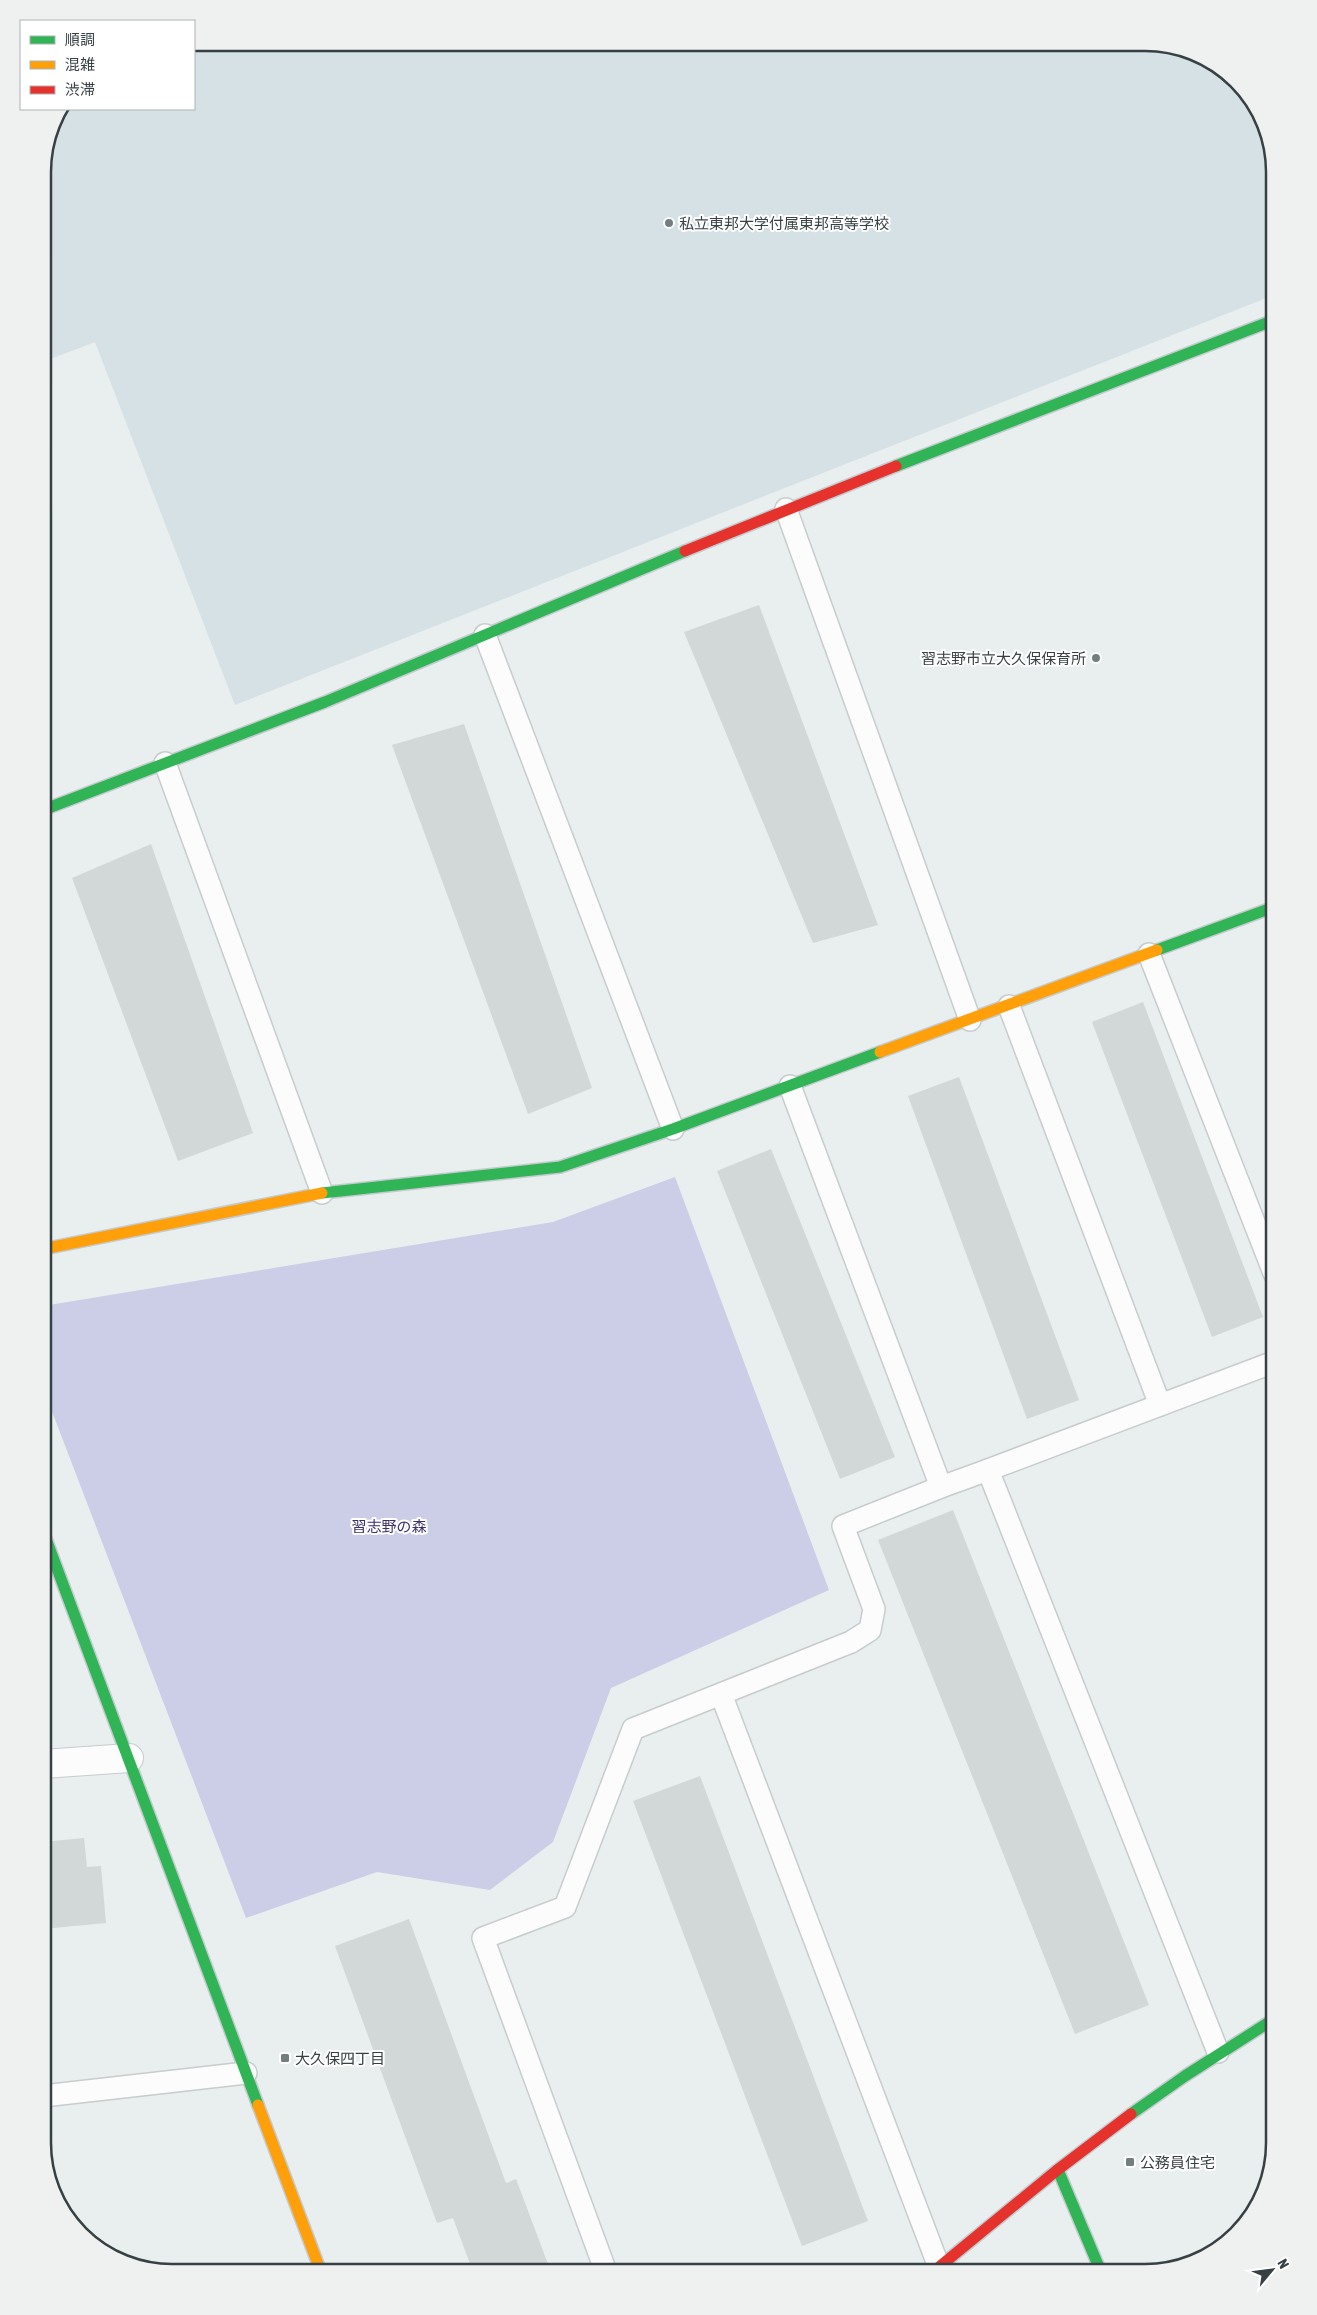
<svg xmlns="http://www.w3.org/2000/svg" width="1317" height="2315" font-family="'Asap Condensed','Noto Sans JP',sans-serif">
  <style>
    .education { fill: #d5e1e5 }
    .green { fill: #cccee7 }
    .building { fill: #d2d7d8 }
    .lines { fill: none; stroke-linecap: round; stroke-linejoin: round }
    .lane-casing { stroke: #c7cccd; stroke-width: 24 }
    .street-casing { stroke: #c7cccd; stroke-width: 30 }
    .fast-casing { stroke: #c3cbce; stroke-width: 14 }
    .slow-casing { stroke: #c3cbce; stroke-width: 14 }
    .jam-casing { stroke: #c3cbce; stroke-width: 14 }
    .lane { stroke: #fcfcfd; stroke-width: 21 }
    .street { stroke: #fcfcfd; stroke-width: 28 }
    .fast { stroke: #30b455; stroke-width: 11 }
    .slow { stroke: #ff9f0a; stroke-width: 11 }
    .jam { stroke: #e5322d; stroke-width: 11 }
    .poi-dot { fill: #757e7f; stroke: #fff; stroke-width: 2 }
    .labels { text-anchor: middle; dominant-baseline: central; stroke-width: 4; stroke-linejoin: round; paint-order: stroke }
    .poi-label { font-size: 15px; fill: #374143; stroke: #fff; text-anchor: start }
    .park-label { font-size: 15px; fill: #3b316e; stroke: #fff }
    .rim { fill: none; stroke: #374143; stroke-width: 2.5 }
  </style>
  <rect width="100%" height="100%" fill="#e9eeef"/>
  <path class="education" d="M194 43H1153L1217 65 1261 115 1274 173V295L235 705 95 342 43 362V164L56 115 61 109H194Z"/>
  <path class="green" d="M675 1177 829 1590 611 1688 553 1842 490 1890 377 1872 246 1918 43 1388V1306L553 1222Z"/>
  <g class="building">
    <path d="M759 605 878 925 813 943 684 632Z"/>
    <path d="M464 724 592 1088 528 1114 392 745Z"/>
    <path d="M151 844 253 1133 178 1161 72 878Z"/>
    <path d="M1143 1002 1263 1317 1212 1337 1092 1022Z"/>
    <path d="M959 1077 1079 1400 1027 1419 908 1096Z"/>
    <path d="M771 1149 895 1457 840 1479 717 1171Z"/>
    <path d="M953 1510 1149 2005 1075 2034 878 1540Z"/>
    <path d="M700 1776 868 2221 802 2246 633 1801Z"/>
    <path d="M84 1838 87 1867 101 1866 106 1923 43 1929V1842Z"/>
    <path d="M409 1919 506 2183 516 2179 551 2272H473L453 2218 437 2223 335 1946Z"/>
  </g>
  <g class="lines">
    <g class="lane-casing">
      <g id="lane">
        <path d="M786 509 970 1020"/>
        <path d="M485 635 673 1129"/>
        <path d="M165 763 322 1193"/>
        <path d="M1149 954 1274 1273"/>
        <path d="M1009 1006 1160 1405"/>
        <path d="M790 1086 941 1487 988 1470"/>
        <path d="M721 1694 939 2267"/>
        <path d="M1218 2052 988 1470 1274 1362"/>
        <path d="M43 2096 246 2073"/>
        <path d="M606 2272 483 1938 565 1907 633 1729 851 1642 870 1630 874 1609 843 1526 941 1487"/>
      </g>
    </g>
    <g class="street-casing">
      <path id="street" d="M43 1764 129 1758"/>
    </g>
    <g class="fast-casing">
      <g id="fast">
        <path d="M896 466 1274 320"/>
        <path d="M43 810 325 702 685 551"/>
        <path d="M1157 950 1274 907"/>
        <path d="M322 1193 560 1167 673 1129 880 1052"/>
        <path d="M43 1531 258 2105"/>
        <path d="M1131 2114 1185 2076 1274 2019"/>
        <path d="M1058 2170 1101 2272"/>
      </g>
    </g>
    <g class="slow-casing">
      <g id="slow">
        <path d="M880 1052 1157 950"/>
        <path d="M43 1249 322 1193"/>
        <path d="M258 2105 321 2272"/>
      </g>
    </g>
    <g class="jam-casing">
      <g id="jam">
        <path d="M685 551 896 466"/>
        <path d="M933 2272 1056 2171 1131 2114"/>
      </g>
    </g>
    <use href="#lane" class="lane"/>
    <use href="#street" class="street"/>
    <use href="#fast" class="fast"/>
    <use href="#slow" class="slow"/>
    <use href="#jam" class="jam"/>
  </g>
  <g class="poi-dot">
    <circle cx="669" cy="223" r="5"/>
    <circle cx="1096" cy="658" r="5"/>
    <rect x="280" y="2053" width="10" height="10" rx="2.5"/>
    <rect x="1125" y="2157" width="10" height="10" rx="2.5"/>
  </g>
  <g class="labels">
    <g class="poi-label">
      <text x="679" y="223">私立東邦大学付属東邦高等学校</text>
      <text x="1086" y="658" text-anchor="end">習志野市立大久保保育所</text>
      <text x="295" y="2058">大久保四丁目</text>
      <text x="1140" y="2162">公務員住宅</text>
    </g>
    <g class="park-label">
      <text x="389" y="1526">習志野の森</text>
    </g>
  </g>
  <path d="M0 0H1317V2315H0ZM172 51H1145A121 121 0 0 1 1266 172V2143A121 121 0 0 1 1145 2264H172A121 121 0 0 1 51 2143V172A121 121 0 0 1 172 51Z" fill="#eff0f0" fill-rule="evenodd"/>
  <path class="rim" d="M172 51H1145A121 121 0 0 1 1266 172V2143A121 121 0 0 1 1145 2264H172A121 121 0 0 1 51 2143V172A121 121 0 0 1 172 51Z"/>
  <rect x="20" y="20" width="175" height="90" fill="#ffffff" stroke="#afb3b4"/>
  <rect x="30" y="36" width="25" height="8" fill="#30b455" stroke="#afb3b4"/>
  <text x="65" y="45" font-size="15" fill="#374143">順調</text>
  <rect x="30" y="61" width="25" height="8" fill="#ff9f0a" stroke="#afb3b4"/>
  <text x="65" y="70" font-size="15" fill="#374143">混雑</text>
  <rect x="30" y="86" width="25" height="8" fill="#e5322d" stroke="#afb3b4"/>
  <text x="65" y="95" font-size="15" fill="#374143">渋滞</text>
  <g transform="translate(1272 2270) rotate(61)" stroke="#ffffff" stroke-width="4" paint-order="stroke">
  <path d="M0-4L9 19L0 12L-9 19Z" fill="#374143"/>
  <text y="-8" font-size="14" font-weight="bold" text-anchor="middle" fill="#374143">N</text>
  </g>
</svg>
